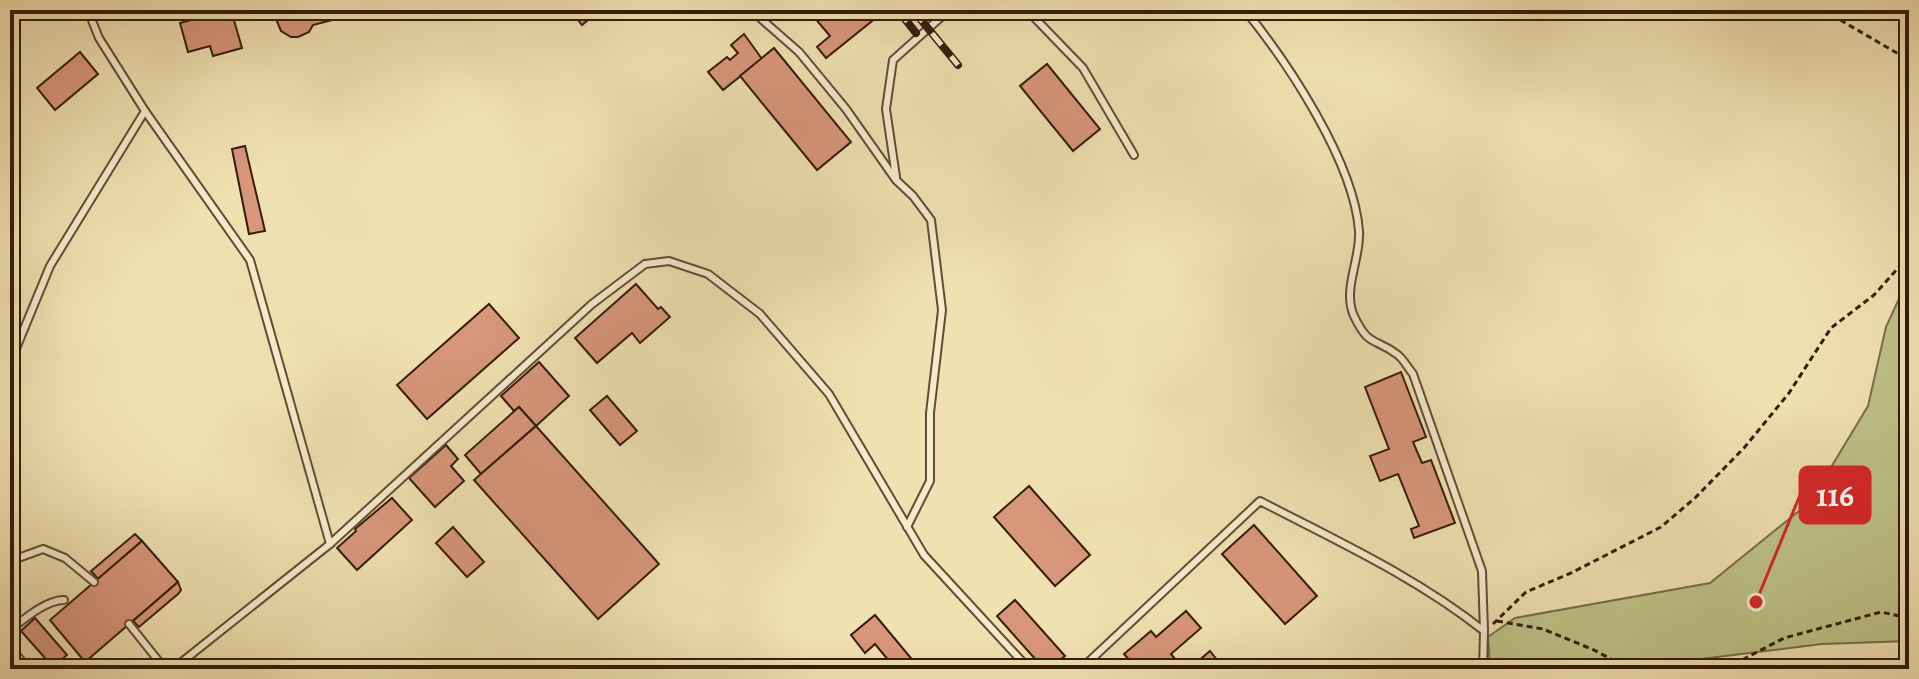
<svg xmlns="http://www.w3.org/2000/svg" width="1919" height="679" font-family="Alegreya,serif">
  <style>
    .green { fill: #bec288; stroke: #796e4a; stroke-width: 2 }
    .building { fill: #d8967b; stroke: #341b0d; stroke-width: 2 }
    .lines { fill: none; stroke-linecap: round; stroke-linejoin: round }
    .lane-casing { stroke: #634c36; stroke-width: 10 }
    .path { stroke: #341b0d; stroke-width: 3; stroke-dasharray: 6 4; stroke-linecap: butt }
    .lane { stroke: #f5eccc; stroke-width: 6 }
    .rail-casing { stroke: #341b0d; stroke-width: 8 }
    .rail { stroke: #f5eccc; stroke-width: 5; stroke-dasharray: 15; stroke-linecap: butt }
    .leader { fill: none; stroke: #d62828; stroke-width: 3 }
    .callout-dot { fill: #d62828; stroke: #f5eccc; stroke-width: 3 }
    .callout { fill: #d62828; stroke: #d62828; stroke-width: 3 }
    .callout-label { font-size: 32px; text-anchor: middle; font-weight: bold; fill: #fff }
  </style>
  <rect width="100%" height="100%" fill="#f0e1b1"/>
  <filter id="stains"><feTurbulence type="fractalNoise" baseFrequency=".0025" numOctaves="4"/><feColorMatrix values="0 0 0 0 .2 0 0 0 0 .09 0 0 0 0 .02 0 0 0 .5 -.17"/></filter>
  <radialGradient id="worn" r=".72"><stop offset=".6" stop-color="#630" stop-opacity="0"/><stop offset="1" stop-color="#630" stop-opacity=".3"/></radialGradient>
  <path class="green" d="M1909 277V641L1822 644 1620 669H1490L1488 637 1515 618 1710 583 1810 502 1868 406 1886 327Z"/>
  <g class="building">
    <path d="M228 10H231L242 48 213 56 210 46 188 52 180 23Z"/>
    <path d="M279 10H370L313 25 309 32 298 37H291L281 31 276 19Z"/>
    <path d="M570 10H600L582 25Z"/>
    <path d="M808 10H863L872 21 826 58 817 47 830 36Z"/>
    <path d="M744 34 762 59 723 90 708 72 727 57 730 60 738 53 731 45Z"/>
    <path d="M774 48 851 142 817 170 740 76Z"/>
    <path d="M80 52 98 74 55 110 37 88Z"/>
    <path d="M1047 64 1100 129 1073 151 1020 86Z"/>
    <path d="M245 146 265 231 249 234 232 149Z"/>
    <path d="M636 284 658 309 661 307 670 317 640 343 632 333 597 363 575 338Z"/>
    <path d="M489 304 519 338 427 419 397 385Z"/>
    <path d="M539 362 569 396 536 426 519 407 514 411 501 396Z"/>
    <path d="M1401 372 1426 437 1413 442 1422 463 1431 460 1455 523 1414 538 1411 529 1419 526 1398 474 1380 481 1370 456 1389 449 1365 387Z"/>
    <path d="M607 396 637 431 620 445 590 410Z"/>
    <path d="M519 407 536 426 481 474 465 455Z"/>
    <path d="M536 426 659 564 598 619 474 480Z"/>
    <path d="M446 445 458 459 451 466 464 481 435 507 409 478Z"/>
    <path d="M1029 486 1090 555 1055 586 994 517Z"/>
    <path d="M392 498 412 520 357 570 337 548 356 531 355 529Z"/>
    <path d="M1254 525 1317 596 1285 624 1222 554Z"/>
    <path d="M453 527 484 562 467 577 436 543Z"/>
    <path d="M135 534 142 541 98 579 91 571Z"/>
    <path d="M142 541 178 582 85 662 50 620Z"/>
    <path d="M178 582 181 590 178 594 139 627 133 621Z"/>
    <path d="M1015 600 1065 656 1050 669H1044L997 616Z"/>
    <path d="M1186 611 1201 628 1171 654 1176 660 1165 669H1137L1124 654 1151 631 1156 637Z"/>
    <path d="M875 615 920 669H881L889 661 875 644 865 653 851 635Z"/>
    <path d="M35 618 67 655 53 667 21 631Z"/>
    <path d="M1210 651 1222 666 1219 669H1189Z"/>
  </g>
  <g class="lines">
    <g class="lane-casing">
      <g id="lane">
        <path d="M91 10 89 13 99 38 145 111 250 260 330 544"/>
        <path d="M751 10 799 52 846 109 896 180 913 196 931 220 942 310 930 413V481L907 527"/>
        <path d="M1027 10 1083 68 1134 155"/>
        <path d="M1245 10C1288 63 1354 162 1359 231 1361 258 1342 290 1354 316 1369 348 1375 337 1398 355 1404 360 1408 368 1413 374L1482 571 1484 631"/>
        <path d="M896 177 886 109 893 60 949 10"/>
        <path d="M10 363 50 266 145 111"/>
        <path d="M10 561 43 549 65 558 94 582"/>
        <path d="M129 624 165 669"/>
        <path d="M10 630C24 619 46 600 64 600"/>
        <path d="M10 647 28 669"/>
        <path d="M173 669 330 544 592 304 645 264 669 261 708 274 760 314 829 394 924 555 1029 669"/>
        <path d="M1081 669 1260 501C1337 541 1416 577 1484 631L1483 669"/>
      </g>
    </g>
    <g class="path">
      <path d="M1823 10 1909 60"/>
      <path d="M1497 621 1543 629 1594 650 1630 669"/>
      <path d="M1493 624 1526 592 1571 573 1661 527 1695 498 1744 448 1789 393 1831 328 1874 295 1909 256"/>
      <path d="M1725 669 1784 638 1881 612 1909 618"/>
    </g>
    <use href="#lane" class="lane"/>
    <g class="rail-casing">
      <g id="rail">
        <path d="M898 10 916 33"/>
        <path d="M913 10 958 65"/>
      </g>
    </g>
    <use href="#rail" class="rail"/>
  </g>
  <path class="leader" d="M1756 602L1800 495"/>
  <circle class="callout-dot" cx="1756" cy="602" r="8"/>
  <rect class="callout" x="1800" y="467" width="70" height="56" rx="8"/>
  <g class="callout-label">
    <text x="1835" y="506">116</text>
  </g>
  <rect width="1919" height="679" fill="none" stroke="#f0e1b1" stroke-width="40"/>
  <rect x="12" y="12" width="1895" height="655" fill="none" stroke="#341b0d" stroke-width="4"/>
  <rect x="20" y="20" width="1879" height="639" fill="none" stroke="#341b0d" stroke-width="2"/>
  <rect width="100%" height="100%" filter="url(#stains)"/>
  <rect width="100%" height="100%" fill="url(#worn)"/>
</svg>
